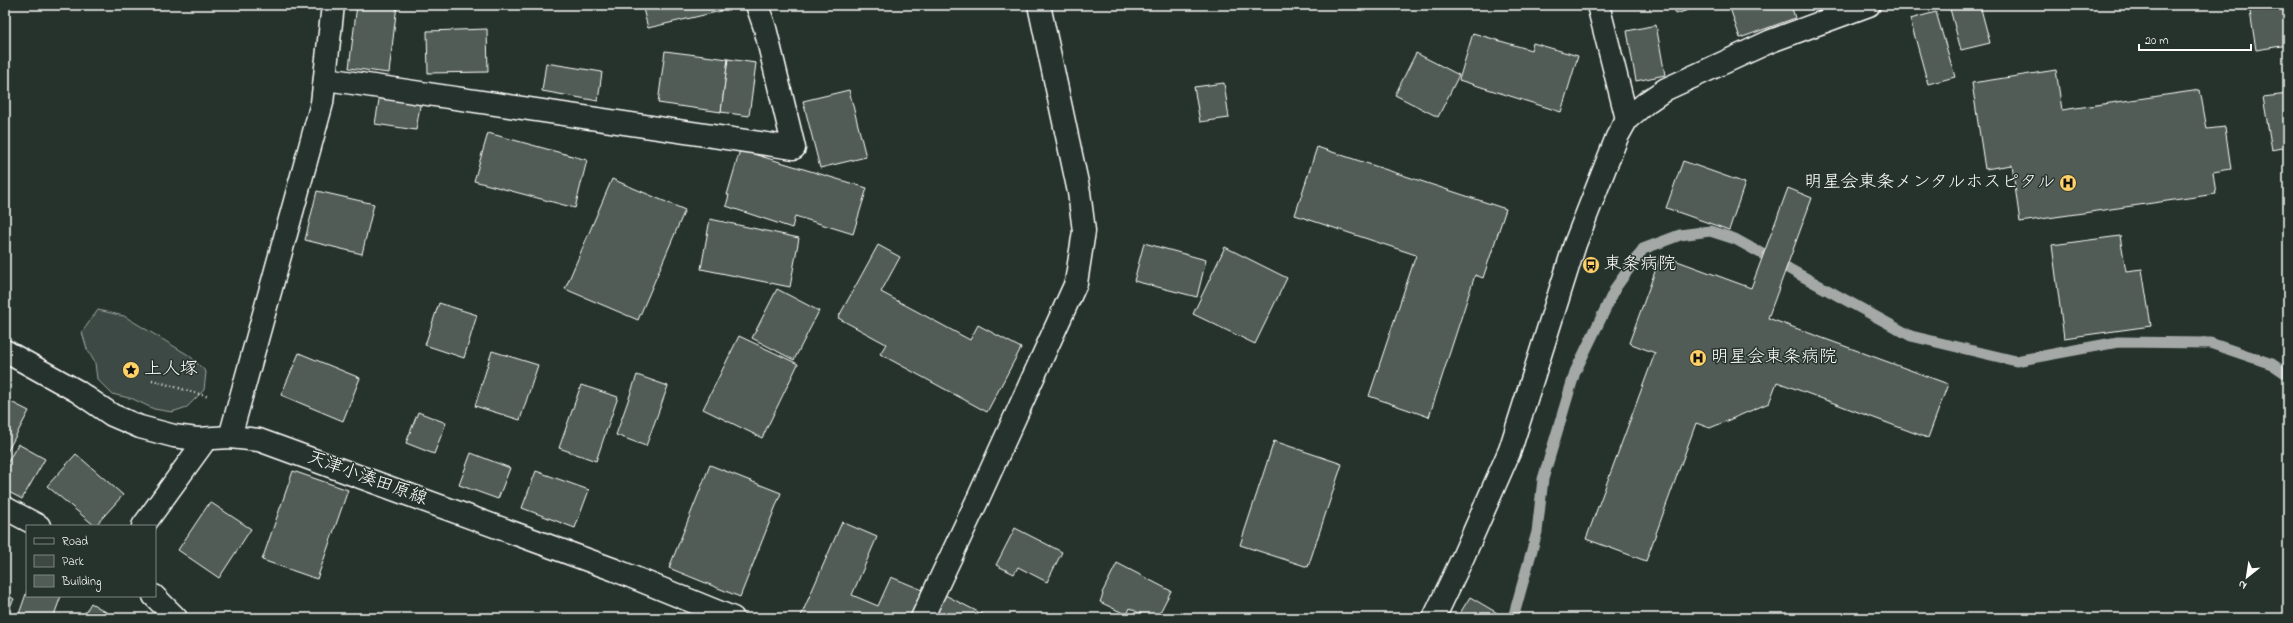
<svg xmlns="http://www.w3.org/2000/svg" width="2293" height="623" font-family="'Indie Flower','Klee One',sans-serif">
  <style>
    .green { fill: #3e4944; stroke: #9ea4a2 }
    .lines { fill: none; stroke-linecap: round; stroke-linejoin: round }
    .stream { stroke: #a4a9a7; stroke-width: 11 }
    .building { fill: #515c57; stroke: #fff }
    .minor-casing { stroke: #fff; stroke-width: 25 }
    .major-casing { stroke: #fff; stroke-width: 25 }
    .path { stroke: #fff; stroke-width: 2.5; stroke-dasharray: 1 3; stroke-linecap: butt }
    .minor { stroke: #26332d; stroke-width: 22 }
    .major { stroke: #26332d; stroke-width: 22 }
    .labels { text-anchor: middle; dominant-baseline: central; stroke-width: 3; stroke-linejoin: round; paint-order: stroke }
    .poi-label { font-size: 18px; fill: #fff; stroke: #26332d; text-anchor: start }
    .street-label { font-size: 18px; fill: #fff; stroke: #26332d }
  </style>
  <rect width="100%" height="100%" fill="#26332d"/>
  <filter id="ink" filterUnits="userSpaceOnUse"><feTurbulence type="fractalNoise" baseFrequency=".025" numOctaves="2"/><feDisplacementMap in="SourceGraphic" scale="8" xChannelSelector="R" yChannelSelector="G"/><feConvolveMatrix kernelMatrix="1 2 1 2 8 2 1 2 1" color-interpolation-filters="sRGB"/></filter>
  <g filter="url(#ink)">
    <path class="green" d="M98 310 124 316 190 356 206 372 204 390 187 407 172 412 154 409 133 399 112 394 97 379 95 363 87 349 82 332Z"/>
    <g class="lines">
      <path class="stream" d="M1513 618 1537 532 1543 479 1575 372 1616 287 1643 249 1680 235 1710 231 1735 239 1911 336 2016 361 2118 342 2210 343 2272 364 2288 375"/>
    </g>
    <g class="building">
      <path d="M357 5H397L389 73 349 68Z"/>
      <path d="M642 5H720L721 11 648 28Z"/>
      <path d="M1673 5H1703L1676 14Z"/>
      <path d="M1729 5H1791L1795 18 1740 38Z"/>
      <path d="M1949 5H1980L1990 43 1961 50Z"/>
      <path d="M2249 5H2287L2288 45 2256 50Z"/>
      <path d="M1936 12 1955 77 1928 84 1910 19Z"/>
      <path d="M1656 25 1665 75 1636 81 1627 31Z"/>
      <path d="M487 29 488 72 428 73 427 31Z"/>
      <path d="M1473 33 1531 50 1533 43 1578 56 1561 112 1459 80Z"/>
      <path d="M665 51 728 59 721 112 658 103Z"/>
      <path d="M1416 53 1459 75 1438 117 1395 95Z"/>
      <path d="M728 59 756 63 749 116 721 112Z"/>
      <path d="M546 63 602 72 598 101 542 91Z"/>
      <path d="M2056 70 2062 110 2200 90 2207 129 2225 127 2231 169 2213 172 2216 194 2020 222 2012 165 1985 169 1972 83Z"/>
      <path d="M1224 83 1229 118 1200 122 1194 87Z"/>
      <path d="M849 90 866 157 820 168 803 101Z"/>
      <path d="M380 94 421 100 416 130 375 124Z"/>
      <path d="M2288 94V147L2272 150 2263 97Z"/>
      <path d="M488 133 587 160 575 208 474 181Z"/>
      <path d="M1317 147 1506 209 1483 278 1475 275 1429 417 1369 396 1416 255 1295 215Z"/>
      <path d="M740 150 867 188 853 234 795 216 792 228 726 206 729 195H727Z"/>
      <path d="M1683 161 1745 183 1729 230 1666 208Z"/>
      <path d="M612 179 685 210 638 320 565 289Z"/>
      <path d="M1788 188 1812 198 1768 318 1948 384 1928 438 1777 382 1769 403 1710 428 1696 423 1646 561 1586 539 1655 353 1629 343 1661 255 1751 288Z"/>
      <path d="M317 191 374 204 362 254 305 240Z"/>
      <path d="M710 219 799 238 790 287 701 269Z"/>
      <path d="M2120 236 2126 271 2142 269 2151 326 2064 338 2052 245Z"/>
      <path d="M1144 243 1206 260 1197 297 1134 281Z"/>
      <path d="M878 245 900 257 881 292 970 340 978 325 1021 348 987 412 880 354 886 344 838 318Z"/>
      <path d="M1225 247 1287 278 1255 344 1193 314Z"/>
      <path d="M777 289 819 311 794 360 752 338Z"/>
      <path d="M439 303 477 315 464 358 425 345Z"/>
      <path d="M739 336 798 364 762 438 703 409Z"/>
      <path d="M492 351 538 365 520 420 475 406Z"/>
      <path d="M299 353 360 378 343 421 281 395Z"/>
      <path d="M637 375 668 386 646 446 616 435Z"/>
      <path d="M581 385 618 397 596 461 559 448Z"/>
      <path d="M5 399 29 411 6 454 5 453Z"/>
      <path d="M418 412 446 423 434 454 406 443Z"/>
      <path d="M1274 441 1342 464 1308 567 1240 545Z"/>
      <path d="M18 444 45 459 22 499 5 490V467Z"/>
      <path d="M471 453 510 468 498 499 459 485Z"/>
      <path d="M76 454 123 495 95 526 47 486Z"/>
      <path d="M710 465 781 493 740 597 669 568Z"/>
      <path d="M293 471 348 490 317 579 262 560Z"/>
      <path d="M536 471 589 490 575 528 522 508Z"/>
      <path d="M210 502 251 529 219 578 178 550Z"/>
      <path d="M842 522 877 537 852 595 878 606 891 577 925 591 914 618H800Z"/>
      <path d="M1015 528 1062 552 1047 582 1018 567 1014 574 996 565Z"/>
      <path d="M1117 563 1171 591 1157 618H1148L1130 608 1127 615 1100 602 1103 594 1102 593Z"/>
      <path d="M27 591V596H61L53 618H30L19 614Z"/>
      <path d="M5 594 14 599 5 616Z"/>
      <path d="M945 595 986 616 984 618H933Z"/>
      <path d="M1470 597 1499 614 1496 618H1457Z"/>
      <path d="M91 603 116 618H82Z"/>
    </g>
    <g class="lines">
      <g class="minor-casing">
        <g id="minor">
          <path d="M1598 5 1627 119"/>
          <path d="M326 79 794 148 765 28 757 5"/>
          <path d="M230 437 322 103 333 5"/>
          <path d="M5 508 39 526"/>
          <path d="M143 526 206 439"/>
          <path d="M154 596 176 618"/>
          <path d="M922 618 977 501 1076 283 1084 231 1079 192 1039 5"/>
          <path d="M1434 618 1463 557 1510 450 1575 244 1617 137 1627 119 1647 102 1666 89 1771 41 1869 5"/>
        </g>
      </g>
      <g class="major-casing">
        <path id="major" d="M5 351 77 391 112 415 140 427 174 436 197 439 230 437 259 440 615 570 733 618"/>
      </g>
      <path class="path" d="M152 380 209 397"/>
      <use href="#minor" class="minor"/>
      <use href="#major" class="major"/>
    </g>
  </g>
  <defs>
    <g id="hospital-disc" transform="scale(0.9)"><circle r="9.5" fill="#ffd166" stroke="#26332d"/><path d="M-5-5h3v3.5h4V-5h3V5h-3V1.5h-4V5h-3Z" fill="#111"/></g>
    <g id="bus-disc" transform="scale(0.9)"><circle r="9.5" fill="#ffd166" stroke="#26332d"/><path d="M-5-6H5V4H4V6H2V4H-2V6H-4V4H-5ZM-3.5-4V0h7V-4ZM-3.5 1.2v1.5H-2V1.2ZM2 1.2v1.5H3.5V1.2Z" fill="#111"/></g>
    <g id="sight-disc" transform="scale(0.9)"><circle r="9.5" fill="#ffd166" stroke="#26332d"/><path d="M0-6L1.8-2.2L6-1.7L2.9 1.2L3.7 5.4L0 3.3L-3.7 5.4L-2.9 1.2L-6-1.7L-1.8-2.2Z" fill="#111"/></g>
  </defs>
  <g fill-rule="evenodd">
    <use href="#hospital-disc" x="2068" y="183"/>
    <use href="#bus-disc" x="1591" y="265"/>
    <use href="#hospital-disc" x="1698" y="358"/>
    <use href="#sight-disc" x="131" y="370"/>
  </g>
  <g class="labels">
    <g class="poi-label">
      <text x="2055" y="183" text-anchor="end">明星会東条メンタルホスピタル</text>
      <text x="1604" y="265">東条病院</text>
      <text x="1711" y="358">明星会東条病院</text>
      <text x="144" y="370">上人塚</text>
    </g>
    <g class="street-label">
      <text transform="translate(367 479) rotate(20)">天津小湊田原線</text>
    </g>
  </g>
  <rect width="2293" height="623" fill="none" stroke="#26332d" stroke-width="20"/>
  <rect x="10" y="10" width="2273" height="603" fill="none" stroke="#fff" stroke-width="1.5" filter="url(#ink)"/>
  <rect x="26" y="525" width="130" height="72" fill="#26332d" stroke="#7d8581"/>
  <rect x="34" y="538" width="20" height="6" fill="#26332d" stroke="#7d8581"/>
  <text x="62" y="545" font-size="12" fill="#ffffff">Road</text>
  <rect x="34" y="555" width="20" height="12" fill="#3e4944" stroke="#7d8581"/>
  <text x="62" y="565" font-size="12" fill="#ffffff">Park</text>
  <rect x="34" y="575" width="20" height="12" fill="#515c57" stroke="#7d8581"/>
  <text x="62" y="585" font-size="12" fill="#ffffff">Building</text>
  <g transform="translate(2247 577) rotate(210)" stroke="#26332d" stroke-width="3" paint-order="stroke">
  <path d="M0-3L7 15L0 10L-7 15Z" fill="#ffffff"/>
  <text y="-6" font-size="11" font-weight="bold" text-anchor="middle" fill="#ffffff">N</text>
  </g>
  <path d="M2139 44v6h112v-6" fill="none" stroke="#ffffff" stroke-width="2"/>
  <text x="2145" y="44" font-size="12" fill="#ffffff" stroke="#26332d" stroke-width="3" paint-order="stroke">20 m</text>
</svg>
